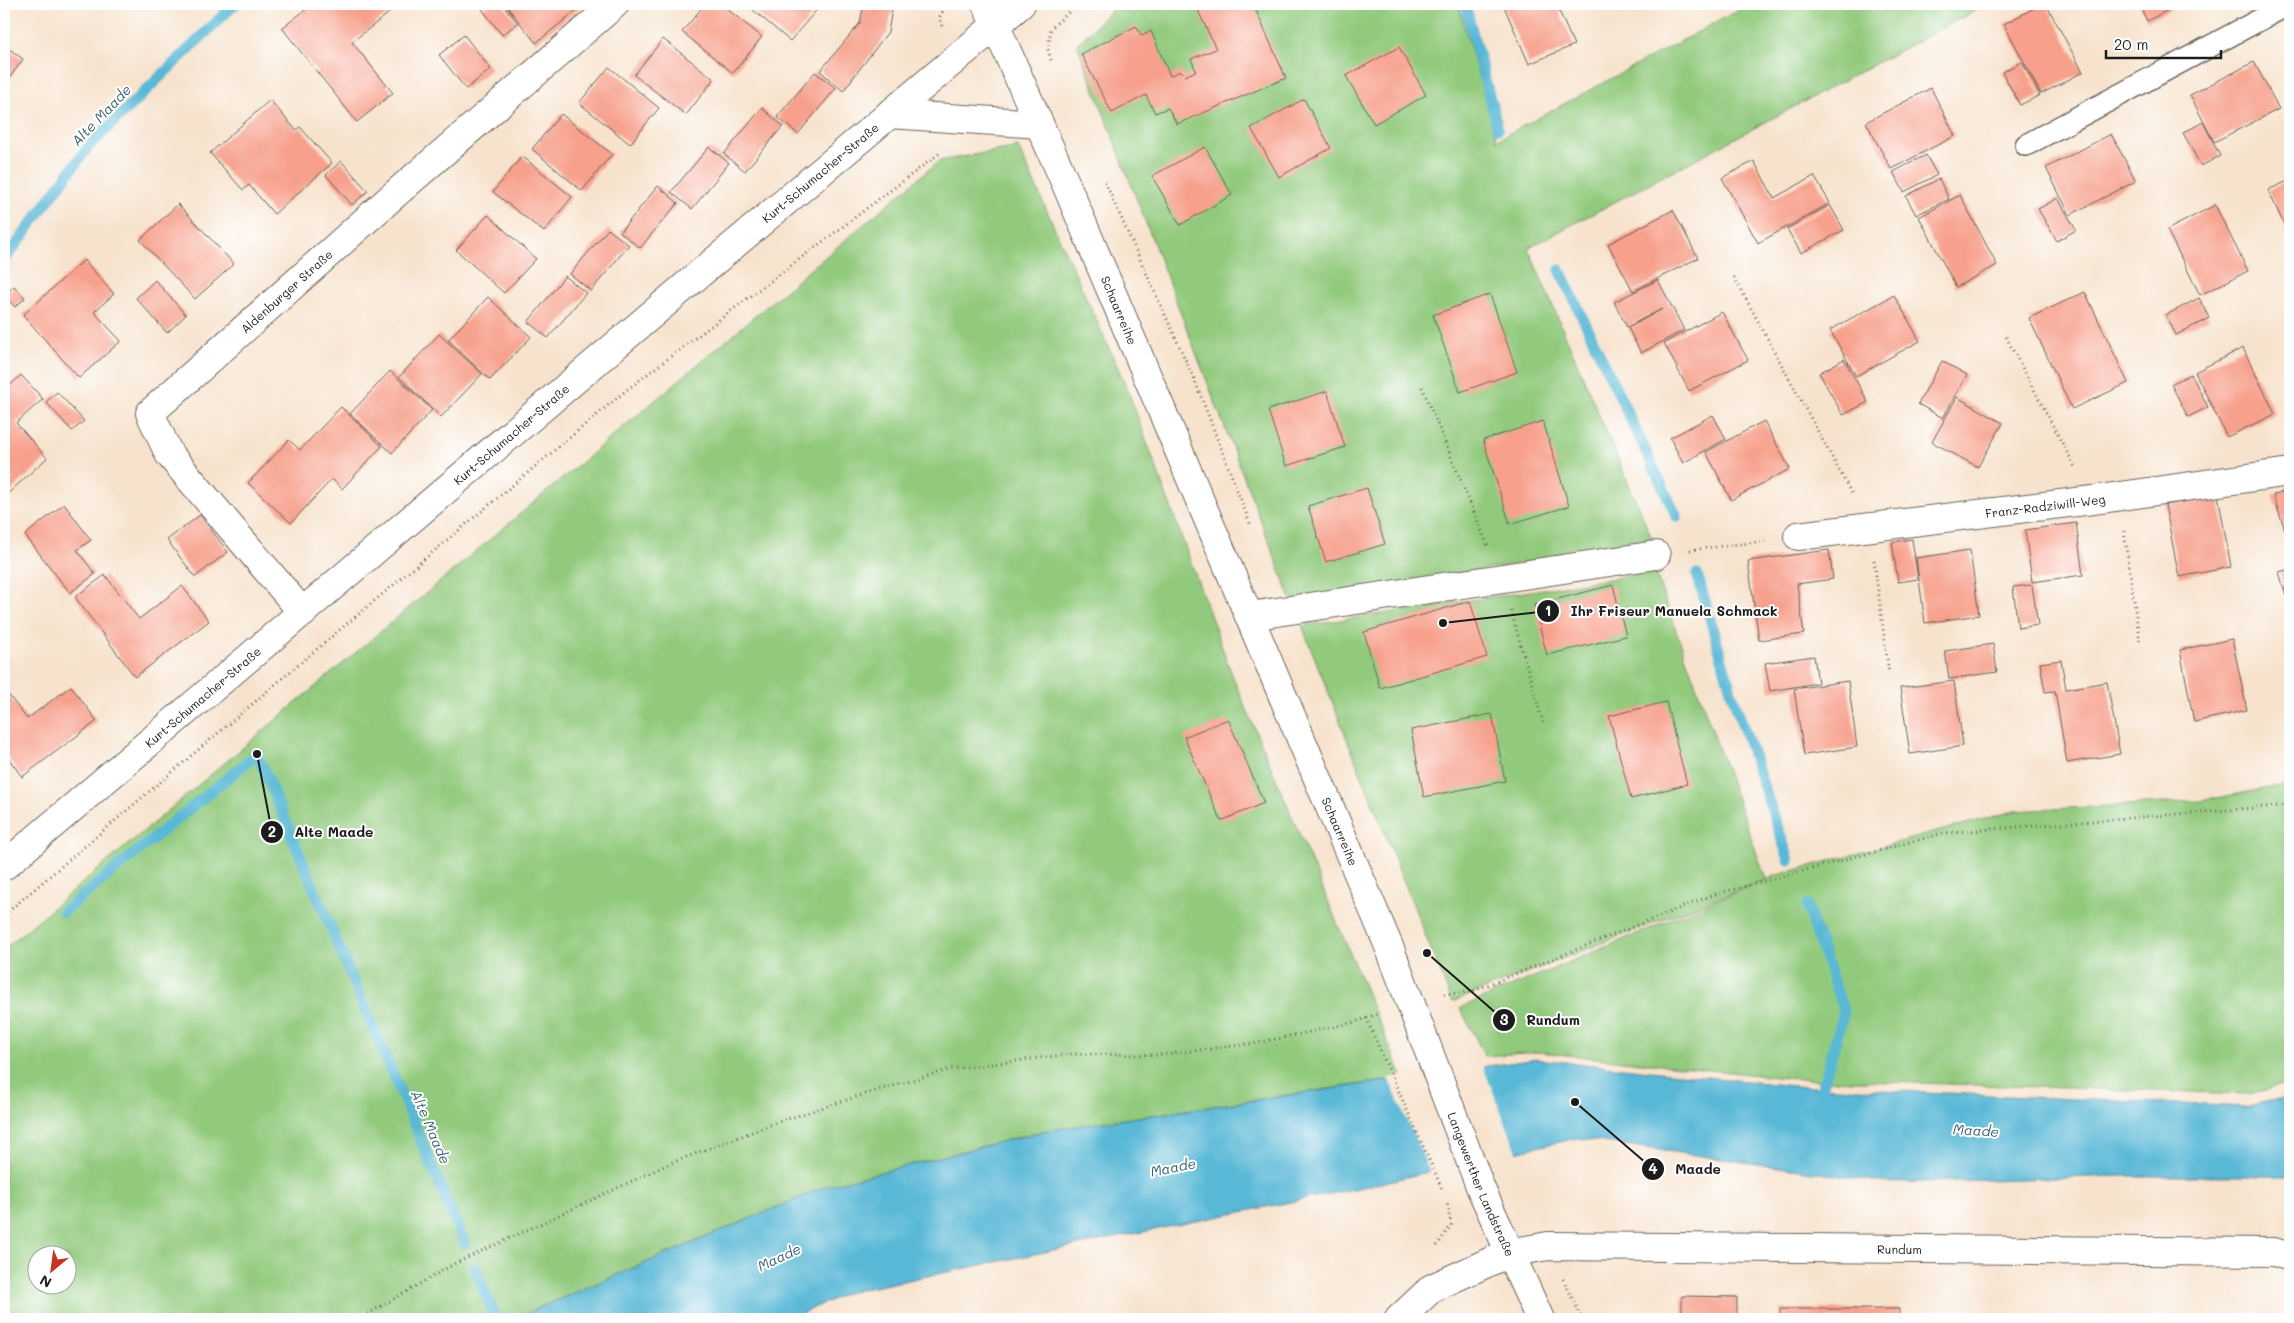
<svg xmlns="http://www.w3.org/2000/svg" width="2294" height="1323" font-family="Mali,sans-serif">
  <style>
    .green { fill: #92ca7d; stroke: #57734c; fill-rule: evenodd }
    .water { fill: #58b8d6; stroke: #3a6a79 }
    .pier { fill: #f7e3cd }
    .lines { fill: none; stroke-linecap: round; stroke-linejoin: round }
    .stream { stroke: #58b8d6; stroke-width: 11 }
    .building { fill: #f7a18d }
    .lane-casing { stroke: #69625a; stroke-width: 24 }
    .street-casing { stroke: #69625a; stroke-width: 30 }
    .secondary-casing { stroke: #69625a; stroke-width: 30 }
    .path { stroke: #69625a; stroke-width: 3; stroke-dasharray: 1 4; stroke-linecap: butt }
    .lane { stroke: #fff; stroke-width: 21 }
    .street { stroke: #fff; stroke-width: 28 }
    .secondary { stroke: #fff; stroke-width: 28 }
    .labels { text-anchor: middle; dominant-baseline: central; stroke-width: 4; stroke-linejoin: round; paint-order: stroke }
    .street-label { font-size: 12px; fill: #1c1c1c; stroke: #fff }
    .water-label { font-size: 14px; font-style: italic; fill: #376270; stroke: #fff }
    .leader { fill: none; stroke: #1c1c1c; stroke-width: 2 }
    .callout-dot { fill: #1c1c1c; stroke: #fff; stroke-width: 2 }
    .mark-label { font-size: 15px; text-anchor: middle; font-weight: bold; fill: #fff }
    .callout-label { font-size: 14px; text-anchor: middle; font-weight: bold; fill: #1c1c1c; stroke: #fff; stroke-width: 4; stroke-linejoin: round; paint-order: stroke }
  </style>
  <rect width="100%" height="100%" fill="#fff"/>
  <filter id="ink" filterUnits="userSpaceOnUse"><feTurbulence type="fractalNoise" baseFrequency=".02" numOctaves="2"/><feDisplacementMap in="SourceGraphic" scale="10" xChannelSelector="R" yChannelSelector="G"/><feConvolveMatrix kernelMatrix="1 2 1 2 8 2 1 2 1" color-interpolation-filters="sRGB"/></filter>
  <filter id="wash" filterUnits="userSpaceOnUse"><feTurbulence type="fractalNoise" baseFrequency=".0096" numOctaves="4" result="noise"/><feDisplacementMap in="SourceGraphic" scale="20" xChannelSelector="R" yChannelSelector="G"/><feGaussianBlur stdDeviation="1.12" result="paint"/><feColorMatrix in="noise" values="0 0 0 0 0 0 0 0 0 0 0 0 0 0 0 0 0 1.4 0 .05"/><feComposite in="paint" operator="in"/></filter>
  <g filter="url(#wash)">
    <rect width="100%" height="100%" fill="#f7e3cd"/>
    <g class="green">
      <path d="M1118 4H1458L1497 140 1750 4H1988L1528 248 1653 541 1292 602 1077 44Z"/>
      <path d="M1018 147 1127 388 1234 680 1403 1078 1043 1131 827 1186 513 1319H4V949L939 161ZM38 1256H68V1286H38Z"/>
      <path d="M1655 572 1766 879 1452 1002 1302 626Z"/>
      <path d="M2290 784V1084L2249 1094 1796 1079 1538 1052 1485 1056 1460 1008 1777 875 2014 811 2201 801Z"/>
    </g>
    <path class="water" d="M1536 1059 1794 1086 2247 1107 2290 1097V1176H2123L1889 1183 1576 1138 1359 1188 849 1292 789 1319H513L827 1186 1043 1131Z"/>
    <path class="pier" d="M1482 1064 1518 1154 1431 1174 1388 1078Z"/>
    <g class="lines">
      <g class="stream">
        <path d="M1465 4 1498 129"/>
        <path d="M4 261 88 147 235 4"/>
        <path d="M1560 270 1677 517"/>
        <path d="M1697 574 1733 697 1789 860"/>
        <path d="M1807 906 1844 1012 1818 1102"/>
        <path d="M63 912 257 754 465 1244"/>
        <path d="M475 1268 496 1319"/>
      </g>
    </g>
    <g id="blocks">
      <g class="building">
        <path d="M313 4H384L390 12 352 42 393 93 357 122 282 28Z"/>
        <path d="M488 4H502L518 23 502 35 482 9Z"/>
        <path d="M513 4H584L536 43 508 8Z"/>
        <path d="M705 4H721L762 37 733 73 682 32Z"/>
        <path d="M746 4H817L820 6 790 41Z"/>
        <path d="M864 4H893L888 32 843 91 820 71 860 23Z"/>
        <path d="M1195 4H1253L1286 78 1177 124 1168 108 1155 113 1146 95 1112 113 1081 54 1136 26 1142 36 1151 31 1170 76 1180 71 1185 76 1196 71 1191 59 1216 49Z"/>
        <path d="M1503 4H1556L1574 45 1529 64Z"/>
        <path d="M2042 4H2046L2083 72 2041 94 2004 24Z"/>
        <path d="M2139 4H2180L2147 21Z"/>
        <path d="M464 35 491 69 466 89 439 55Z"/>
        <path d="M663 39 714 79 686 115 634 75Z"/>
        <path d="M4 45 23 59 4 86Z"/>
        <path d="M1399 47 1426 95 1374 124 1346 76Z"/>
        <path d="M2022 62 2040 95 2020 105 2002 72Z"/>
        <path d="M2254 62 2279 109 2214 142 2190 95Z"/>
        <path d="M609 67 659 108 630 144 579 103Z"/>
        <path d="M815 72 836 88 798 134 777 117Z"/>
        <path d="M1931 88 1955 136 1891 169 1866 122Z"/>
        <path d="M1304 99 1331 148 1279 177 1251 128Z"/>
        <path d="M270 100 296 130 300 127 332 163 274 214 249 185 243 190 210 153Z"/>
        <path d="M762 108 783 126 745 171 724 154Z"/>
        <path d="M561 114 612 154 582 191 532 149Z"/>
        <path d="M2203 122 2220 156 2201 166 2183 133Z"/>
        <path d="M2111 134 2136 181 2070 215 2046 168Z"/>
        <path d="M709 147 729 163 692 209 671 192Z"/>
        <path d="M1205 147 1232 195 1180 225 1152 176Z"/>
        <path d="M1926 155 1937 175 1904 192 1893 172Z"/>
        <path d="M522 156 572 197 544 232 493 192Z"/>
        <path d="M341 161 368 191 352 205 326 175Z"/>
        <path d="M1754 161 1774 198 1814 176 1830 203 1758 243 1722 178Z"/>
        <path d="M1939 179 1949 199 1916 215 1906 196Z"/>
        <path d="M2290 180V237L2268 190Z"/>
        <path d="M658 186 678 203 640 248 620 232Z"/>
        <path d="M1960 195 1997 265 1956 287 1919 217Z"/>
        <path d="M2058 198 2076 230 2057 241 2038 209Z"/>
        <path d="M178 204 234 264 195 299 140 240Z"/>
        <path d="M1830 205 1844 230 1801 253 1787 229Z"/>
        <path d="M2215 205 2248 271 2200 295 2167 230Z"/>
        <path d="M1673 210 1698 258 1633 291 1608 244Z"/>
        <path d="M488 215 536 259 504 293 456 250Z"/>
        <path d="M608 229 629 245 591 291 570 274Z"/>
        <path d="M84 260 114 294 94 312 121 341 79 378 23 315Z"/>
        <path d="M565 276 586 293 548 338 528 322Z"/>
        <path d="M155 280 186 315 167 333 136 298Z"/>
        <path d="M1658 280 1684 330 1641 353 1628 328 1662 309 1627 327 1614 302Z"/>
        <path d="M14 286 25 298 15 307 4 295Z"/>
        <path d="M2085 292 2128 383 2072 409 2029 318Z"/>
        <path d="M1490 294 1517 372 1460 392 1433 315Z"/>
        <path d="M1894 295 1920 341 1856 376 1830 330Z"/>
        <path d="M488 297 531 337 490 380 448 340Z"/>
        <path d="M2199 298 2209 318 2176 335 2166 315Z"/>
        <path d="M1722 312 1748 360 1689 391 1664 343Z"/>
        <path d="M439 334 482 374 441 417 399 377Z"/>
        <path d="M2243 348 2275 414 2227 437 2195 372Z"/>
        <path d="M1844 359 1868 402 1843 415 1819 373Z"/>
        <path d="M1942 361 1967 375 1943 418 1918 404Z"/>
        <path d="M390 371 432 410 392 453 350 414Z"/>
        <path d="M2191 374 2208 407 2188 417 2171 384Z"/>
        <path d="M21 375 43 399 16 423 47 458 4 497V391Z"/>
        <path d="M1327 391 1345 447 1286 466 1268 410Z"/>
        <path d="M57 392 84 421 72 431 46 402Z"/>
        <path d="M1957 397 2003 423 1978 467 1932 442Z"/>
        <path d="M341 407 382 446 342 489 332 479 291 523 248 483 289 440 300 450Z"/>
        <path d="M1713 415 1726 439 1683 463 1670 438Z"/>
        <path d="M1543 421 1569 506 1510 524 1483 440Z"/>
        <path d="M1764 421 1790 469 1731 500 1706 452Z"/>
        <path d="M1367 488 1385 544 1326 562 1308 506Z"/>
        <path d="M2290 489V545L2273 495Z"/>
        <path d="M2218 495 2231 567 2179 577 2165 505Z"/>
        <path d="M64 504 91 540 77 550 95 574 70 593 25 535Z"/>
        <path d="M200 515 228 552 195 577 167 540Z"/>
        <path d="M2076 523 2083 575 2032 582 2025 530Z"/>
        <path d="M1912 539 1918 579 1898 582 1892 542Z"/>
        <path d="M1829 550 1833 579 1797 584 1804 634 1759 640 1748 561Z"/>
        <path d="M1970 550 1979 615 1925 623 1916 558Z"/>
        <path d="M2290 569V609L2279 572Z"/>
        <path d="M105 575 139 619 182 586 209 621 135 677 75 597Z"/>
        <path d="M1613 585 1626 636 1547 655 1534 605Z"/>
        <path d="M2032 585 2038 625 2018 628 2013 587Z"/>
        <path d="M1470 601 1487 657 1380 688 1364 632Z"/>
        <path d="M2232 639 2247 710 2194 722 2180 650Z"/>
        <path d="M1993 644 1997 672 1949 679 1945 651Z"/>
        <path d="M1814 656 1818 683 1770 691 1765 663Z"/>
        <path d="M2061 660 2066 689 2107 682 2120 754 2067 763 2055 691 2045 692 2040 663Z"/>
        <path d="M1848 681 1857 747 1804 755 1794 689Z"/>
        <path d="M1954 681 1963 746 1910 754 1900 688Z"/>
        <path d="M71 686 97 721 22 777 4 752V689L27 719Z"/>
        <path d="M1666 702 1687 784 1631 799 1609 716Z"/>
        <path d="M1492 714 1505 781 1424 797 1411 730Z"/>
        <path d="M1228 719 1264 803 1221 821 1184 737Z"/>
        <path d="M1682 1296 1737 1297V1319H1682Z"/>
        <path d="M1780 1309H1899V1318L1943 1317V1319H1780Z"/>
        <path d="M1994 1317H2040L2041 1319H1994Z"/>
      </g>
    </g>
  </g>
  <g filter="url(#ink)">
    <use href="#blocks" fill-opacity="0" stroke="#69625a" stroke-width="1"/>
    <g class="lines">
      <g class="lane-casing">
        <path id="lane" d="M2026 145 2289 4"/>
      </g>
      <g class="street-casing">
        <g id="street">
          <path id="s1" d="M1798 536 2093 500 2290 472"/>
          <path id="s2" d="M303 613 169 454 150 413 394 195 615 4"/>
          <path d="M1250 616 1656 555"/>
          <path id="s3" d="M1399 1319 1432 1288 1509 1253 1548 1246 2274 1252 2290 1257"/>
        </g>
      </g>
      <g class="secondary-casing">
        <g id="secondary">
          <path id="s4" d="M986 4 1065 182 1390 949 1481 1189 1540 1319"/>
          <path d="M889 114 1039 124"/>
          <path id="s5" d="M4 866 704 270 1021 4"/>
        </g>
      </g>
      <g class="path">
        <path d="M942 26 939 18 947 4"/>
        <path d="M1051 60 1048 49 1051 28 1078 4"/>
        <path d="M1105 182 1195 381 1251 526"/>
        <path d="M1734 277 1853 496"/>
        <path d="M2006 337 2076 469"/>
        <path d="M1422 387 1488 546"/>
        <path d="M2124 531 2140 643"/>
        <path d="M1690 550 1765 541"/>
        <path d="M1874 560 1889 673"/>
        <path d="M1511 611 1544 726"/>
        <path d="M4 915 324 643 629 388 940 153"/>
        <path d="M1444 994 1470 992 1713 895 1944 833 2290 805"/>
        <path d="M1366 1018 1443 1191"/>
        <path d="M1437 1246 1451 1225 1447 1202"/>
        <path d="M1563 1279 1582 1319"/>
        <path d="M359 1319 454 1264 671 1163 778 1122 865 1094 951 1069 1071 1054 1158 1055 1258 1043 1355 1022 1378 1014"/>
      </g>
      <use href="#lane" class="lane"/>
      <use href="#street" class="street"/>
      <use href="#secondary" class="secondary"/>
    </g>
  </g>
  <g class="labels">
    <g class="street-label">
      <text stroke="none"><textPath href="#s5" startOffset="1071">Kurt-Schumacher-Straße</textPath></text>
      <text stroke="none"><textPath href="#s2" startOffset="436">Aldenburger Straße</textPath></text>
      <text stroke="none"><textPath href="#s4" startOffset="334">Schaarreihe</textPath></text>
      <text stroke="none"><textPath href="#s5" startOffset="666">Kurt-Schumacher-Straße</textPath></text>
      <text stroke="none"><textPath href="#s1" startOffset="249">Franz-Radziwill-Weg</textPath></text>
      <text stroke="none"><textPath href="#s5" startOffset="261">Kurt-Schumacher-Straße</textPath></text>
      <text stroke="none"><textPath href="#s4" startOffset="900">Schaarreihe</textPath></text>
      <text stroke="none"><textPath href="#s4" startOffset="1280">Langewerther Landstraße</textPath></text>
      <text stroke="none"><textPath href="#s3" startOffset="521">Rundum</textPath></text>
    </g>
    <g class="water-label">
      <text transform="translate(101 115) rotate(-46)">Alte Maade</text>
      <text transform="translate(431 1127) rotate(67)">Alte Maade</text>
      <text transform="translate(1976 1130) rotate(4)">Maade</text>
      <text transform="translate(1173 1167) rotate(-11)">Maade</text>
      <text transform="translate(779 1257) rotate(-25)">Maade</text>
    </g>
  </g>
  <path class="leader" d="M1443 623L1548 611M257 754L272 832M1427 953L1504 1020M1575 1102L1653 1169"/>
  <g class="callout-dot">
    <circle cx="1443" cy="623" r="5"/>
    <circle cx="257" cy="754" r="5"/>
    <circle cx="1427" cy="953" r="5"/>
    <circle cx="1575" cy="1102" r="5"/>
    <circle cx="1548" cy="611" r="12"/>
    <circle cx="272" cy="832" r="12"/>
    <circle cx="1504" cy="1020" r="12"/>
    <circle cx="1653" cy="1169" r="12"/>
  </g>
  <g class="mark-label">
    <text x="1548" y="616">1</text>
    <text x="272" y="837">2</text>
    <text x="1504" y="1025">3</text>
    <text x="1653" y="1174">4</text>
  </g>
  <g class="callout-label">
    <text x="1674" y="616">Ihr Friseur Manuela Schmack</text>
    <text x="334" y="837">Alte Maade</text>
    <text x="1553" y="1025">Rundum</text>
    <text x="1698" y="1174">Maade</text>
  </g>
  <rect width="2294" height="1323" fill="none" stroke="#fff" stroke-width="20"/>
  <g transform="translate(52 1270) rotate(209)"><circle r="24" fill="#ffffff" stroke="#a4a4a4"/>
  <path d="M0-4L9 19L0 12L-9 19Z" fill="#c8321e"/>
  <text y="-8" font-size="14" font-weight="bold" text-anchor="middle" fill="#1c1c1c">N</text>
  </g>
  <path d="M2106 50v8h115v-8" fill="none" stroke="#1c1c1c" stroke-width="2.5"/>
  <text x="2114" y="50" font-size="15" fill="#1c1c1c" stroke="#ffffff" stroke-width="4" paint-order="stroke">20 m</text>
</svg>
